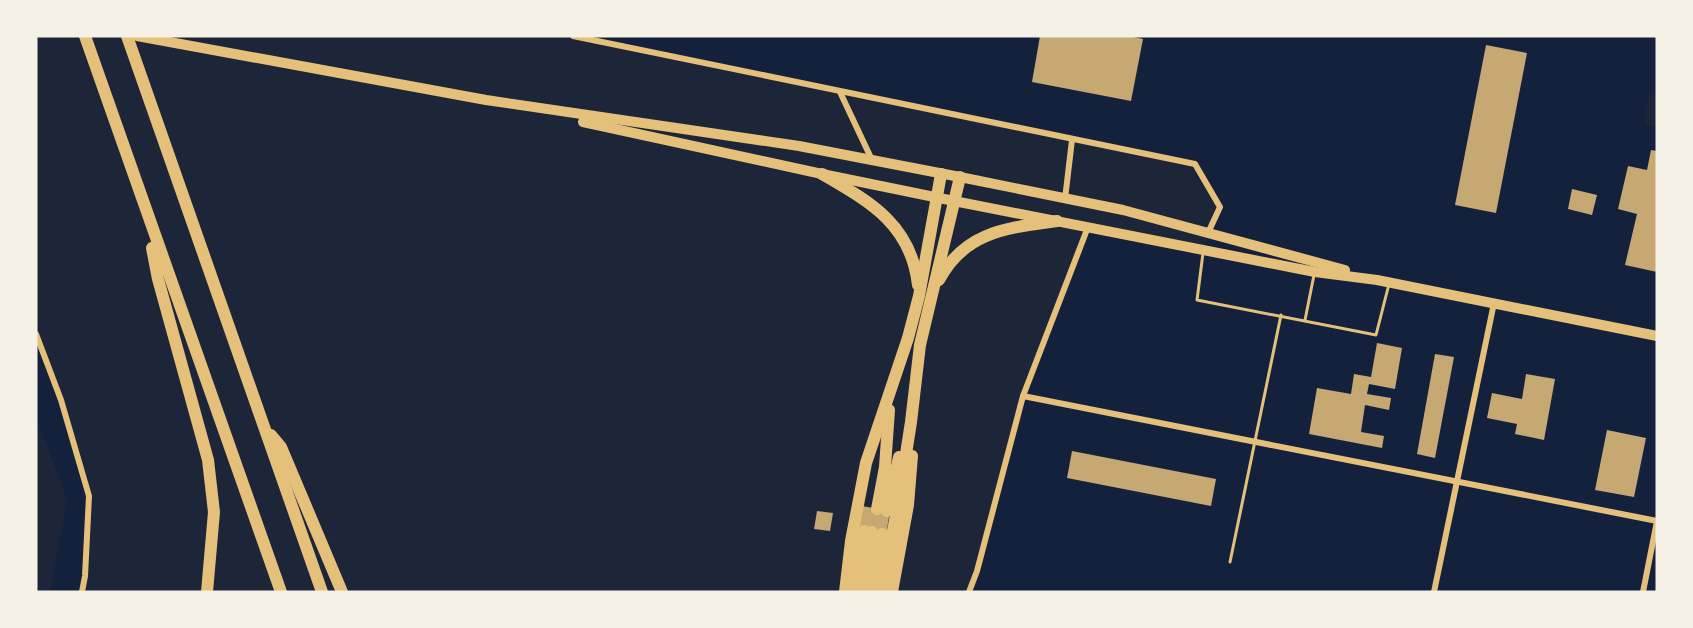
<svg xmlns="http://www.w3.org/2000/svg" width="1693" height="628" font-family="'IBM Plex Sans',sans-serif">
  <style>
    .green { fill: #1d2539 }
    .building { fill: #c6a872 }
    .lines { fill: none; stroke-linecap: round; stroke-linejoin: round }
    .service { stroke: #e5c07b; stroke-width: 3 }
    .minor { stroke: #e5c07b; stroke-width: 6 }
    .primary { stroke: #e5c07b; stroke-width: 10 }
    .trunk { stroke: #e5c07b; stroke-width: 10 }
    .motorway { stroke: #e5c07b; stroke-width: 12 }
  </style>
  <rect width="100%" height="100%" fill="#14213d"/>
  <g class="green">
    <path d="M36 36H573L1195 164 1220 207 1208 233 1203 250 1088 228 1023 395 969 592H82L89 496 61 400 36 334Z"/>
    <path d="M1657 91V127L1649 126 1645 123V109L1649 94Z"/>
    <path d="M36 416 67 499 50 592H36Z"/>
  </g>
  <g class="building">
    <path d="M1040 36H1129L1143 39 1131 101 1032 82Z"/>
    <path d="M1486 45 1527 53 1496 213 1455 205Z"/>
    <path d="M1651 150 1657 151V272L1625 265 1637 214 1618 209 1628 166 1647 170Z"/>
    <path d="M1572 189 1597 195 1592 215 1568 209Z"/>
    <path d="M1377 343 1402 348 1395 389 1369 384 1367 394 1391 398 1389 410 1365 405 1361 432 1384 436 1382 448 1309 434 1317 388 1351 394 1354 374 1371 377Z"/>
    <path d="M1435 354 1454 357 1435 458 1417 454Z"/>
    <path d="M1526 374 1555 379 1544 440 1515 434 1517 424 1487 418 1492 393 1522 399Z"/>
    <path d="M1607 430 1646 438 1634 497 1595 490Z"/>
    <path d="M1072 451 1216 479 1211 506 1067 478Z"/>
    <path d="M862 506 890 511 886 535 858 530Z"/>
    <path d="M817 511 833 513 830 531 814 529Z"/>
  </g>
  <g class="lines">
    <g class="service">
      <path d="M1203 253 1197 300 1376 335 1389 284"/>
      <path d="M1305 320 1314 275"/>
      <path d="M1230 562 1281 315"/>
    </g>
    <g class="minor">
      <path d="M573 36 1195 164 1220 207 1208 233"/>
      <path d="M840 92 872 160"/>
      <path d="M1065 199 1072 140"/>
      <path d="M36 334 61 400 89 496 85 576 82 592"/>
      <path d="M1023 396 1657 521"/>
      <path d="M969 592 977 571 1023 396 1088 227"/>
      <path d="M1434 592 1494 303"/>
      <path d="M1643 592 1657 521"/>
    </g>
    <g class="primary">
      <path d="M960 177 1123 210 1345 270"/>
      <path d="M954 201 1315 272 1377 280 1657 336"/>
    </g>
    <g class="trunk">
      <path d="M137 36 486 100 799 146 960 177"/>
      <path d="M583 122 822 174 954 201"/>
    </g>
    <g class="motorway">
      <path d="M85 36 281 592"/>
      <path d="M127 36 322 592"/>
      <path d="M822 174C870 202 911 224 918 285"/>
      <path d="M152 248 158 279 208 460 214 512 207 592"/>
      <path d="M939 280C965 231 1008 228 1057 221"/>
      <path d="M271 435 281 447 342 592"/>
      <path d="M877 509 885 467 889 410"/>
      <path d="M887 511 899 457"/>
      <path d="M853 586 864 531"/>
      <path d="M845 592 851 541 866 463 908 338 919 296 941 174"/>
      <path d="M859 592 866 567 872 532"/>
      <path d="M871 592 882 534"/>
      <path d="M881 592 898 505 911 422 920 345 960 177"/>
      <path d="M892 592 908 505 912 456"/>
    </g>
  </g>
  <rect width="1693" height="628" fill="none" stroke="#f6f1e7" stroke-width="75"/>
</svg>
